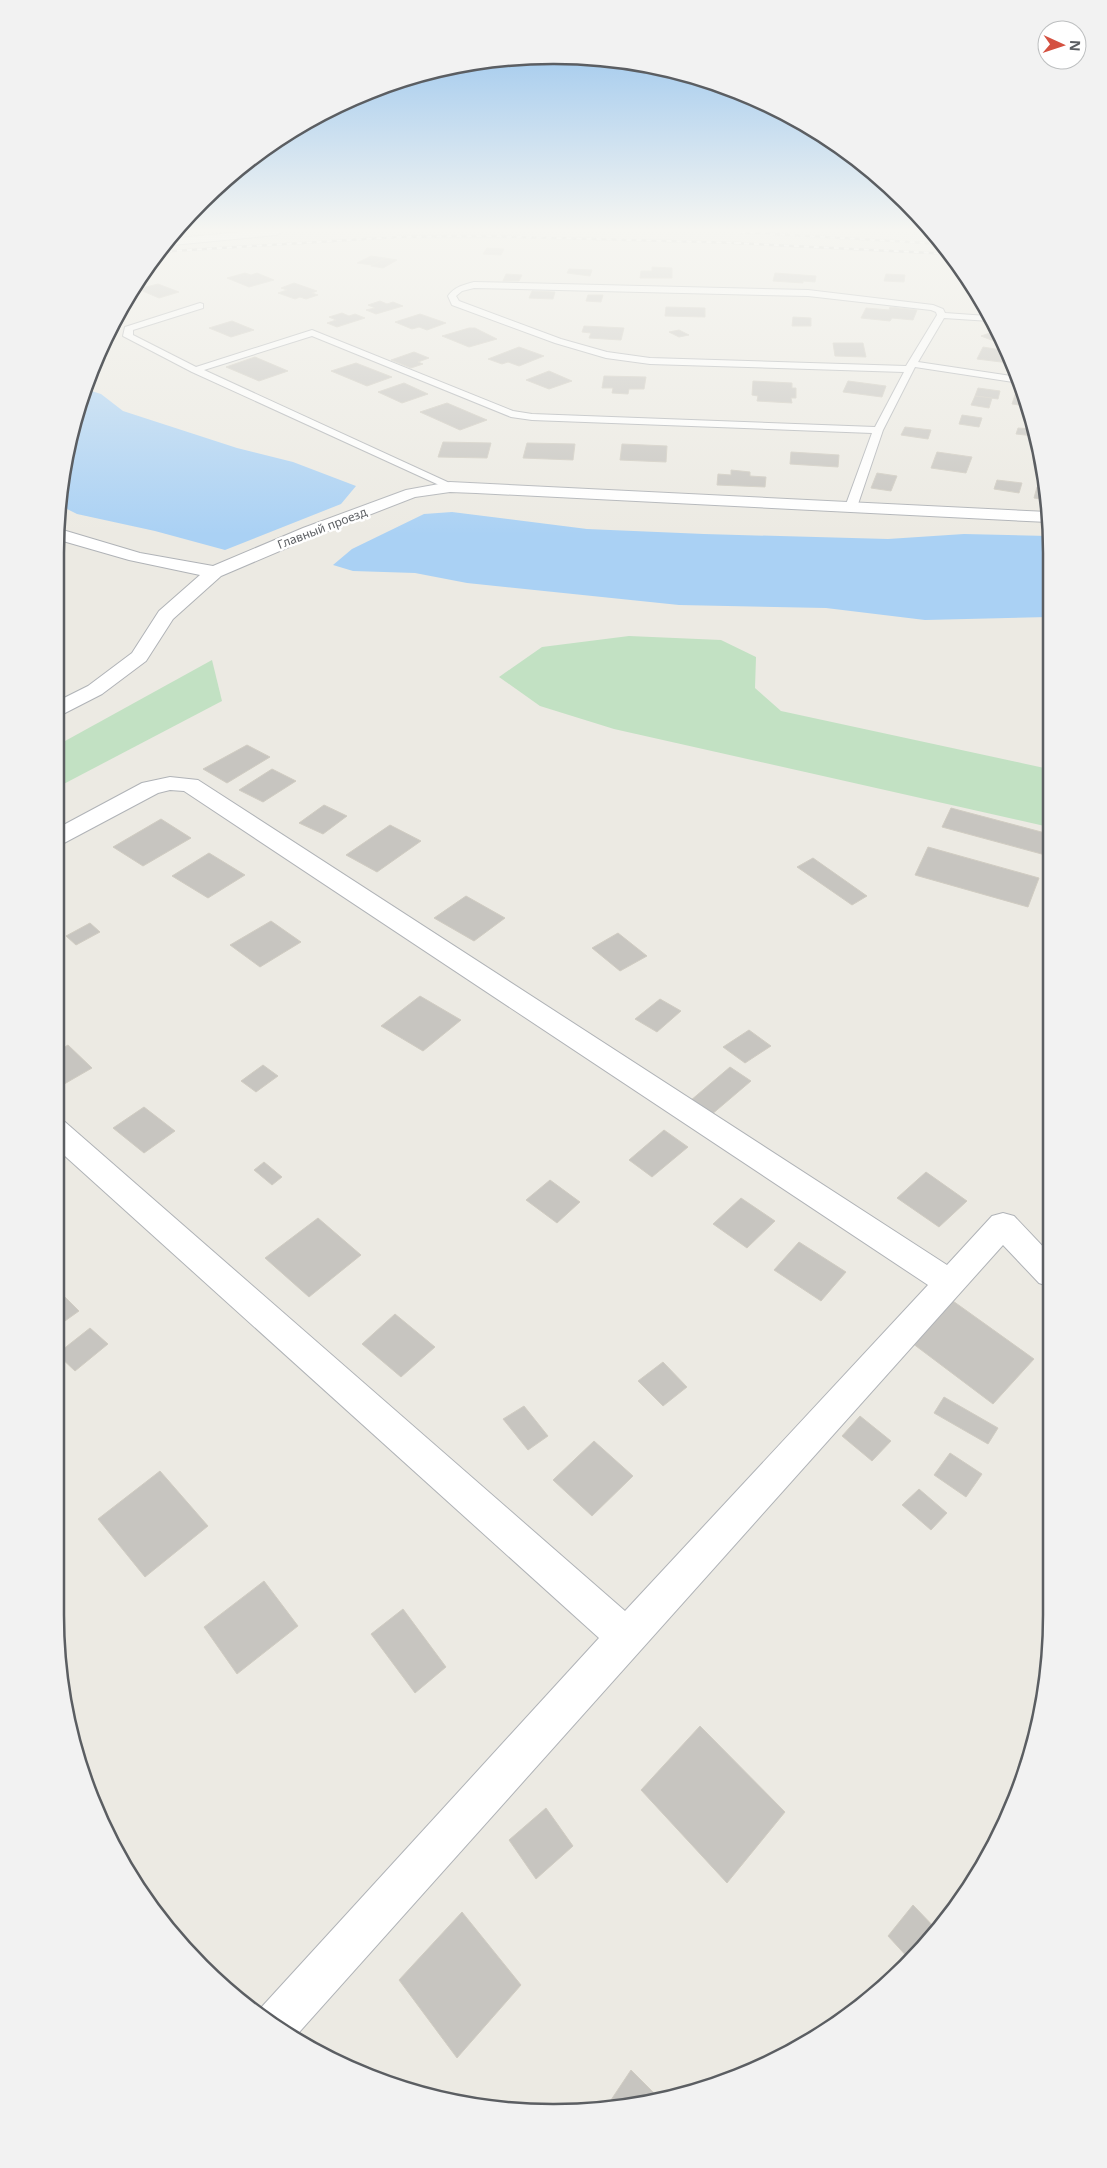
<svg xmlns="http://www.w3.org/2000/svg" width="1107" height="2168" font-family="'Noto Sans',sans-serif">
  <style>
    .green { fill: #c2e1c3 }
    .water { fill: #aad1f4 }
    .building { fill: #c7c5c0; stroke: #d0ccc2 }
    .lines { fill: none; stroke-linecap: round; stroke-linejoin: round }
    .lane-casing { stroke: #b0b3b7; stroke-width: 2 }
    .street-casing { stroke: #b0b3b7; stroke-width: 2 }
    .lane { fill: #fff; fill-rule: evenodd }
    .street { fill: #fff; fill-rule: evenodd }
    .rail-casing { stroke: #b1b2b2; stroke-width: 2.5 }
    .rail { stroke: #fff; stroke-width: 2; stroke-dasharray: 5; stroke-linecap: butt }
    .labels { text-anchor: middle; dominant-baseline: central; stroke-width: 5; stroke-linejoin: round; paint-order: stroke }
    .far-street-label { font-size: 12px; fill: #5b5e62; stroke: #fff }
    .rim { fill: none; stroke: #5b5e62; stroke-width: 2.5 }
  </style>
  <rect width="100%" height="100%" fill="#eceae3"/>
  <g class="green">
    <path d="M629 636 721 640 756 657 755 688 781 711 1049 769V827L614 729 540 706 499 677 542 647Z"/>
    <path d="M212 660 222 701 56 788V746Z"/>
  </g>
  <g class="water">
    <path d="M85 389 101 394 123 411 237 448 293 462 356 486 341 504 225 550 155 531 77 514 59 505 72 425Z"/>
    <path d="M452 512 587 529 704 534 888 539 964 534 1048 536V617L925 620 826 608 679 605 467 583 415 573 353 571 333 565 352 549 424 514Z"/>
  </g>
  <g class="building">
    <path d="M487 248 504 249 501 255 483 254Z"/>
    <path d="M371 256 385 258 372 265 357 263Z"/>
    <path d="M385 258 397 260 383 268 371 266Z"/>
    <path d="M652 267 672 268V278H640L641 271H652Z"/>
    <path d="M569 269 592 270 590 276 567 273Z"/>
    <path d="M245 273 251 275 257 273 274 280 249 287 227 278Z"/>
    <path d="M775 273 816 276 815 282 803 281V283L773 281Z"/>
    <path d="M506 274 522 275 519 281H503Z"/>
    <path d="M886 274 905 275 904 282 884 281Z"/>
    <path d="M294 283 317 291 312 293 318 295 306 299 300 297 295 299 278 293 287 290 281 288Z"/>
    <path d="M158 284 179 292 159 298 138 289Z"/>
    <path d="M532 291 555 292 553 299 529 298Z"/>
    <path d="M588 295H603L601 302 586 301Z"/>
    <path d="M380 301 387 304 393 302 403 306 376 314 366 310 375 308 368 305Z"/>
    <path d="M666 307 705 308V317L665 316Z"/>
    <path d="M890 307 917 310 913 320 892 318 890 321 861 318 866 308 889 310Z"/>
    <path d="M342 313 349 316 355 314 365 318 337 327 327 323 336 320 329 317Z"/>
    <path d="M420 314 446 323 427 330 419 327 412 329 395 322Z"/>
    <path d="M793 317 811 318V326H792Z"/>
    <path d="M232 321 254 330 231 337 209 328Z"/>
    <path d="M584 326 624 328 621 340 589 338 591 333 582 332Z"/>
    <path d="M469 328H475L497 339 469 347 442 336Z"/>
    <path d="M679 330 689 335 679 337 669 332Z"/>
    <path d="M996 331 1001 341H994L981 336Z"/>
    <path d="M833 343H863L866 357 835 356Z"/>
    <path d="M519 347 544 356 519 366 508 362 502 364 488 359Z"/>
    <path d="M983 347 1007 351 1011 358 1009 363 977 359Z"/>
    <path d="M414 352 429 358 418 362 423 364 411 368 391 360Z"/>
    <path d="M255 357 288 371 259 381 226 367Z"/>
    <path d="M356 363 392 377 367 386 331 371Z"/>
    <path d="M549 371 572 381 549 389 526 380Z"/>
    <path d="M604 376 646 377 644 389H629L628 394 612 393 613 388H602Z"/>
    <path d="M753 381 792 383V388H796V398H791L792 403 757 401 758 396 752 395Z"/>
    <path d="M848 381 886 386 882 397 843 392Z"/>
    <path d="M404 383 428 394 402 403 378 392Z"/>
    <path d="M978 388 1000 391 998 399 975 396Z"/>
    <path d="M1016 392 1022 393 1026 406 1012 404Z"/>
    <path d="M975 396 992 398 989 408 971 405Z"/>
    <path d="M447 403 487 420 460 430 420 412Z"/>
    <path d="M962 415 982 418 979 427 959 424Z"/>
    <path d="M905 427 931 430 928 439 901 435Z"/>
    <path d="M1018 428 1032 429 1034 436 1016 434Z"/>
    <path d="M443 442 491 443 487 458 438 457Z"/>
    <path d="M527 443 575 444 573 460 523 458Z"/>
    <path d="M622 444 667 446 666 462 620 460Z"/>
    <path d="M791 452 839 455 838 467 790 464Z"/>
    <path d="M937 452 972 457 966 473 931 468Z"/>
    <path d="M731 470 750 472V476L766 477 765 487 717 485 718 474 731 475Z"/>
    <path d="M877 473 897 476 891 491 871 488Z"/>
    <path d="M997 480 1022 483 1019 493 994 489Z"/>
    <path d="M1037 487 1048 489V500L1034 498Z"/>
    <path d="M247 745 270 757 227 783 203 769Z"/>
    <path d="M272 769 296 781 263 802 239 790Z"/>
    <path d="M324 805 347 816 323 834 299 823Z"/>
    <path d="M951 808 1049 834V856L942 827Z"/>
    <path d="M161 819 191 838 143 866 113 847Z"/>
    <path d="M390 825 421 841 377 872 346 855Z"/>
    <path d="M928 847 1039 878 1028 907 915 875Z"/>
    <path d="M209 853 245 875 208 898 172 876Z"/>
    <path d="M813 858 867 896 852 905 797 867Z"/>
    <path d="M466 896 505 918 474 941 434 918Z"/>
    <path d="M271 921 301 942 260 967 230 945Z"/>
    <path d="M90 923 100 932 76 945 66 936Z"/>
    <path d="M618 933 647 956 620 971 592 948Z"/>
    <path d="M420 996 461 1020 423 1051 381 1026Z"/>
    <path d="M660 999 681 1011 657 1032 635 1019Z"/>
    <path d="M749 1030 771 1046 745 1063 723 1047Z"/>
    <path d="M68 1045 92 1068 59 1087 56 1084V1052Z"/>
    <path d="M263 1065 278 1076 256 1092 241 1081Z"/>
    <path d="M730 1067 751 1081 711 1115 690 1101Z"/>
    <path d="M144 1107 175 1131 144 1153 113 1128Z"/>
    <path d="M664 1130 688 1147 652 1177 629 1160Z"/>
    <path d="M264 1162 282 1177 272 1185 254 1170Z"/>
    <path d="M926 1172 967 1201 939 1227 897 1198Z"/>
    <path d="M550 1180 580 1202 557 1223 526 1200Z"/>
    <path d="M741 1198 775 1221 747 1248 713 1224Z"/>
    <path d="M318 1218 361 1255 309 1297 265 1258Z"/>
    <path d="M799 1242 846 1272 821 1301 774 1270Z"/>
    <path d="M60 1292 79 1311 55 1328V1295Z"/>
    <path d="M953 1301 1034 1359 993 1404 912 1343Z"/>
    <path d="M395 1314 435 1347 401 1377 362 1344Z"/>
    <path d="M90 1328 108 1344 75 1371 57 1354Z"/>
    <path d="M663 1362 687 1387 663 1406 638 1381Z"/>
    <path d="M944 1397 998 1428 988 1444 934 1413Z"/>
    <path d="M524 1406 548 1436 528 1450 503 1419Z"/>
    <path d="M860 1416 891 1441 872 1461 842 1436Z"/>
    <path d="M594 1441 633 1476 592 1516 553 1480Z"/>
    <path d="M950 1453 982 1474 966 1497 934 1475Z"/>
    <path d="M160 1471 208 1526 145 1577 98 1519Z"/>
    <path d="M919 1489 947 1513 931 1530 902 1505Z"/>
    <path d="M264 1581 298 1626 237 1674 204 1627Z"/>
    <path d="M403 1609 446 1667 415 1693 371 1634Z"/>
    <path d="M700 1726 785 1812 727 1883 641 1790Z"/>
    <path d="M546 1808 573 1846 536 1879 509 1840Z"/>
    <path d="M913 1905 937 1930 911 1961 888 1936Z"/>
    <path d="M462 1912 521 1985 457 2058 399 1980Z"/>
    <path d="M631 2070 661 2100 618 2109H605Z"/>
  </g>
  <g class="lines">
    <g class="lane-casing">
      <path id="lane" d="M474 282 808 290 933 305 943 309 945 313 987 316 990 321 944 318 918 362 1018 377 1019 383 915 367 883 430 857 507 851 510 845 507 872 433 532 420 511 417 312 336 204 370 454 485 456 487 450 490 192 372 123 336 125 327 200 303 203 304V308L133 330V335L196 367 312 330 513 411 532 414 875 427 904 372 650 364 606 358 555 343 452 305 448 296C454 287 463 285 474 282ZM474 288 808 296 931 310 936 312 937 315 906 366 650 358 607 352 561 339 459 301 456 296 462 291Z"/>
    </g>
    <g class="street-casing">
      <g id="street">
        <path d="M241 232H282L276 235 162 246 168 239Z"/>
        <path d="M450 482 1048 512V522L476 493 450 492 415 497 315 536 221 576 173 619 146 661 102 694 63 714 56 716V702L88 686 132 653 159 611 200 575 129 560 56 539V528L140 553 213 566 303 528 406 490Z"/>
        <path d="M170 777 198 780 947 1265 992 1216 1003 1213 1014 1216 1050 1254V1287L1039 1283 1003 1245 294 2038 277 2029 257 2014 258 2011 599 1638 55 1147V1119L65 1122 625 1611 928 1285 184 791 170 790 158 793 64 843 56 845V829L142 783Z"/>
      </g>
    </g>
    <use href="#lane" class="lane"/>
    <use href="#street" class="street"/>
    <g class="rail-casing">
      <g id="rail">
        <path d="M740 232 943 244"/>
        <path d="M927 232H931"/>
        <path d="M734 243 951 254"/>
        <path d="M157 252 397 237 483 236 741 243"/>
      </g>
    </g>
    <use href="#rail" class="rail"/>
  </g>
  <linearGradient id="sky" x2="0" y2="1"><stop stop-color="#8fc0ed"/><stop offset="0.43" stop-color="#f6f6f2"/><stop offset="1" stop-color="#f6f6f2" stop-opacity="0"/></linearGradient>
  <rect width="1107" height="535" fill="url(#sky)"/>
  <g class="labels">
    <g class="far-street-label">
      <text transform="translate(322 528) rotate(-21)">Главный проезд</text>
    </g>
  </g>
  <path d="M0 0H1107V2168H0ZM553 64H554A489 489 0 0 1 1043 553V1615A489 489 0 0 1 554 2104H553A489 489 0 0 1 64 1615V553A489 489 0 0 1 553 64Z" fill="#f2f2f2" fill-rule="evenodd"/>
  <path class="rim" d="M553 64H554A489 489 0 0 1 1043 553V1615A489 489 0 0 1 554 2104H553A489 489 0 0 1 64 1615V553A489 489 0 0 1 553 64Z"/>
  <g transform="translate(1062 45) rotate(93)"><circle r="24" fill="#ffffff" stroke="#bdbfc0"/>
  <path d="M0-4L9 19L0 12L-9 19Z" fill="#d45141"/>
  <text y="-8" font-size="14" font-weight="bold" text-anchor="middle" fill="#5b5e62">N</text>
  </g>
</svg>
